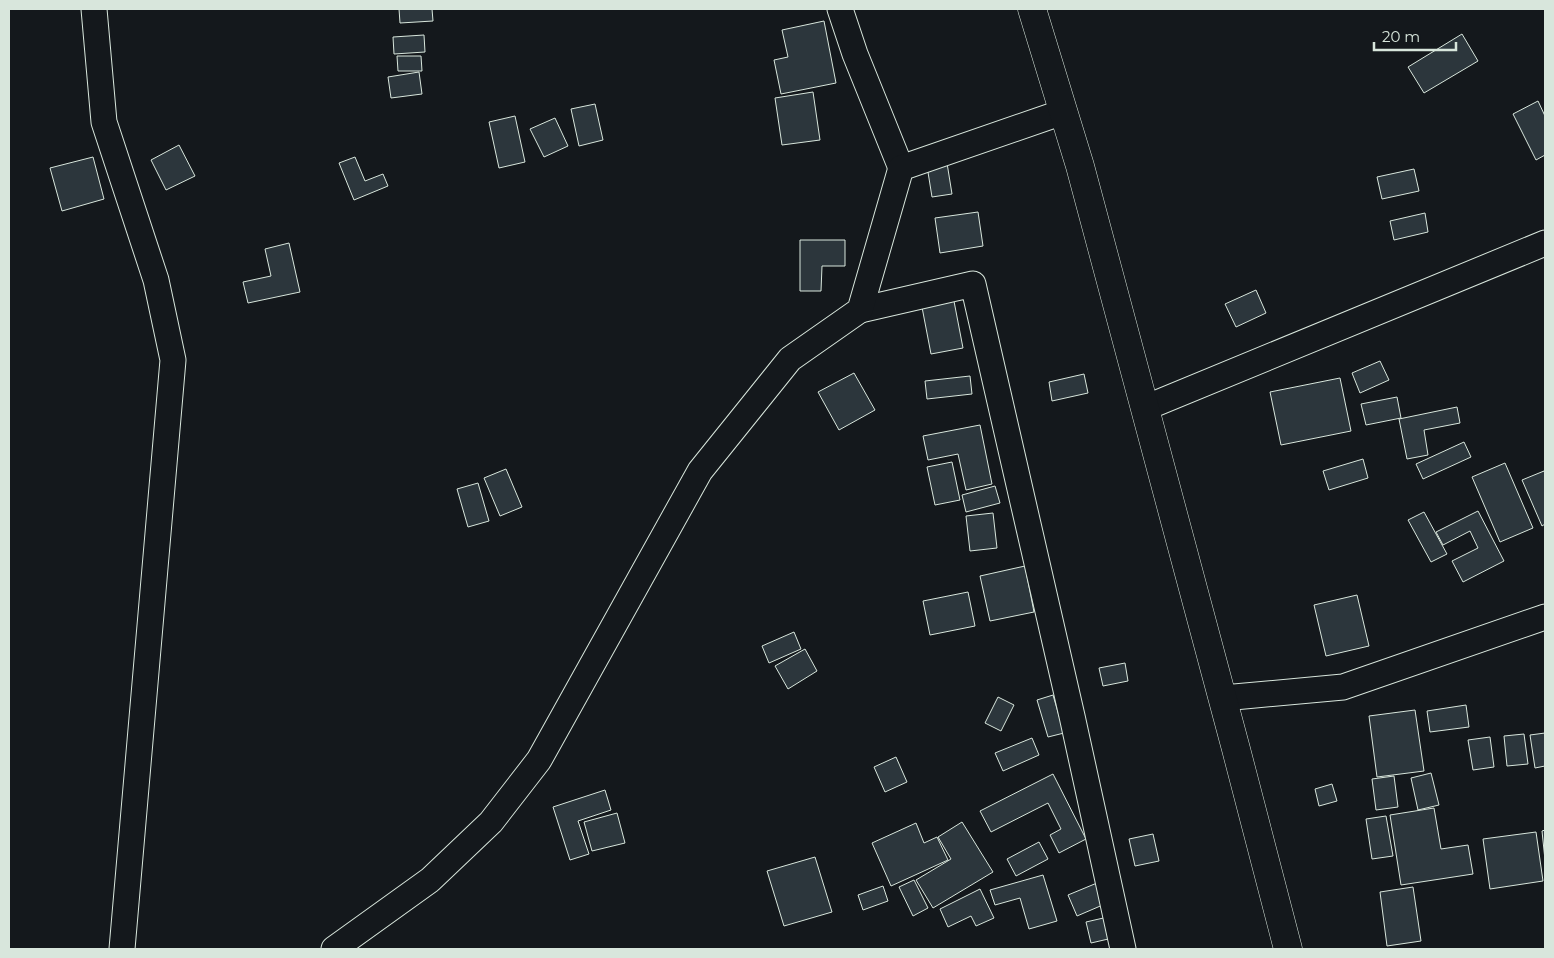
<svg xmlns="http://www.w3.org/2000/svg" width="1554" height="958" font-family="Montserrat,sans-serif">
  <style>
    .building { fill: #2c363c; stroke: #d8e6dc }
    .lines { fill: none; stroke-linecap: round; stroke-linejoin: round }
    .minor-casing { stroke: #d8e6dc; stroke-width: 27 }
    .secondary-casing { stroke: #d8e6dc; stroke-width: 29 }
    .minor { stroke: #14181c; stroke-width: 25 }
    .secondary { stroke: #14181c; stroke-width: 28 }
  </style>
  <rect width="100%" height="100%" fill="#14181c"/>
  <g class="building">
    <path d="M399 9H432L433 21 400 23Z"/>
    <path d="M824 21 836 83 781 94 774 60 788 57 782 30Z"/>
    <path d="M1462 34 1478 61 1424 93 1408 67Z"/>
    <path d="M424 35 425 52 394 54 393 37Z"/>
    <path d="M397 56H421L422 71H398Z"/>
    <path d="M419 72 422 94 391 98 388 77Z"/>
    <path d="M813 92 820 140 782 145 775 98Z"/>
    <path d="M1538 101 1545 116V155L1536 160 1513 114Z"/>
    <path d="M595 104 603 140 579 146 571 109Z"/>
    <path d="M515 116 525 162 499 168 489 122Z"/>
    <path d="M555 118 568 146 544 157 530 129Z"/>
    <path d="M179 145 195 176 166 190 151 160Z"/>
    <path d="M93 157 104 199 62 211 50 168Z"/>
    <path d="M355 157 365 181 383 174 388 186 354 200 339 163Z"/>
    <path d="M947 163 952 194 932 197 927 166Z"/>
    <path d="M1414 169 1419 191 1382 199 1377 177Z"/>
    <path d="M978 212 983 246 940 253 935 218Z"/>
    <path d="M1425 213 1428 232 1394 240 1390 221Z"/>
    <path d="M800 240H845V266H822L821 291H800Z"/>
    <path d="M289 243 300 292 248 303 243 282 271 276 265 249Z"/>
    <path d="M1256 290 1266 313 1236 327 1225 304Z"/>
    <path d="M953 296 963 348 931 354 921 302Z"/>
    <path d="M1380 361 1389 380 1360 393 1352 373Z"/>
    <path d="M854 373 875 410 839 430 818 392Z"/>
    <path d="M1084 374 1088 393 1052 401 1049 382Z"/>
    <path d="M970 376 972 394 927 399 925 381Z"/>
    <path d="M1340 378 1351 431 1281 445 1270 392Z"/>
    <path d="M1397 397 1401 418 1366 425 1361 404Z"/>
    <path d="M1457 407 1460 423 1424 430 1428 455 1407 459 1399 419Z"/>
    <path d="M980 425 992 484 966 490 958 454 928 460 923 436Z"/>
    <path d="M1464 442 1471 457 1423 479 1416 464Z"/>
    <path d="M1363 459 1368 478 1329 490 1323 471Z"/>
    <path d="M952 462 960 500 935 505 927 467Z"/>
    <path d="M1505 463 1533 528 1500 542 1472 477Z"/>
    <path d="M506 469 522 507 500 516 484 478Z"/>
    <path d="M1544 471 1545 474V524L1542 526 1522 480Z"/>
    <path d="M478 483 489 521 468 527 457 489Z"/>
    <path d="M995 486 1000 503 966 512 962 495Z"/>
    <path d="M1478 511 1504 561 1463 582 1452 561 1478 548 1470 531 1443 545 1436 532Z"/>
    <path d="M1424 512 1447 554 1431 562 1408 520Z"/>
    <path d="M993 513 997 548 970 551 966 516Z"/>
    <path d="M1025 566 1034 612 990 621 980 576Z"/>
    <path d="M968 592 975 626 930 635 923 601Z"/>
    <path d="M1357 595 1369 646 1326 656 1314 605Z"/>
    <path d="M794 632 801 649 769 663 762 646Z"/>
    <path d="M805 649 817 671 788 689 775 666Z"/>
    <path d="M1125 663 1128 681 1103 686 1099 668Z"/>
    <path d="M1053 695 1064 733 1048 737 1037 700Z"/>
    <path d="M998 697 1014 705 1001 731 985 723Z"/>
    <path d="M1466 705 1469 727 1430 732 1427 711Z"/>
    <path d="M1415 710 1424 771 1377 777 1369 716Z"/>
    <path d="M1545 733V766L1535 768 1530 735Z"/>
    <path d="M1524 734 1528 764 1507 766 1504 736Z"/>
    <path d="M1490 737 1494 767 1473 770 1468 740Z"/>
    <path d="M1032 738 1039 755 1003 771 995 753Z"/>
    <path d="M896 757 907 782 885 792 874 767Z"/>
    <path d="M1431 773 1439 805 1418 810 1411 778Z"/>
    <path d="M1053 774 1086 839 1059 853 1050 835 1061 829 1048 803 991 832 980 811Z"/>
    <path d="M1394 776 1398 807 1376 810 1372 779Z"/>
    <path d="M1332 784 1337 801 1319 806 1315 789Z"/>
    <path d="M605 790 611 810 578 821 589 854 570 860 553 807Z"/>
    <path d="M1434 808 1441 849 1468 845 1473 874 1401 885 1390 815Z"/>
    <path d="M617 813 625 843 592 851 584 822Z"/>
    <path d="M1386 816 1393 856 1372 859 1366 819Z"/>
    <path d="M962 822 993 872 933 908 916 880 951 859 938 837Z"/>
    <path d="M916 823 924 843 937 837 948 860 891 886 872 843Z"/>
    <path d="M1545 830V860L1542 831Z"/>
    <path d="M1536 832 1543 881 1490 889 1483 839Z"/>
    <path d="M1153 834 1159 861 1135 866 1129 839Z"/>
    <path d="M1039 842 1048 859 1016 876 1007 859Z"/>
    <path d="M815 857 832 912 784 926 767 871Z"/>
    <path d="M1043 875 1057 921 1029 929 1020 898 995 905 990 890Z"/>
    <path d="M914 880 928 908 913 916 899 887Z"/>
    <path d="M1097 883 1105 904 1077 916 1068 895Z"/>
    <path d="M883 886 888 901 863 910 858 895Z"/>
    <path d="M1413 887 1421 941 1387 946 1380 892Z"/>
    <path d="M980 889 994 918 976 926 971 916 948 927 940 909Z"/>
    <path d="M1112 916 1117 937 1091 943 1086 922Z"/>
  </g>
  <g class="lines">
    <g class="minor-casing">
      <g id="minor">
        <path d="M94 9 104 122 156 280 173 360 122 949"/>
        <path d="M840 9 855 54 901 168"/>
        <path d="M860 310 973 284 1072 716 1123 949"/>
        <path d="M1145 408 1545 243"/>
        <path d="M1223 698 1343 687 1545 617"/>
        <path d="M334 949 430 880 491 822 539 760 700 471 790 359 860 310 901 168 1063 112"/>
      </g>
    </g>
    <g class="secondary-casing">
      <path id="secondary" d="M1032 9 1080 166 1236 749 1288 949"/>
    </g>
    <use href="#minor" class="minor"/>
    <use href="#secondary" class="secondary"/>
  </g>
  <rect width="1554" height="958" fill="none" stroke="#d8e6dc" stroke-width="20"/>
  <path d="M1374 42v8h82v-8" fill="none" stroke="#d8e6dc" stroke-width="2.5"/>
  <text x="1382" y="42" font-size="15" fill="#d8e6dc" stroke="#14181c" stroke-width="4" paint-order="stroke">20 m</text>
</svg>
